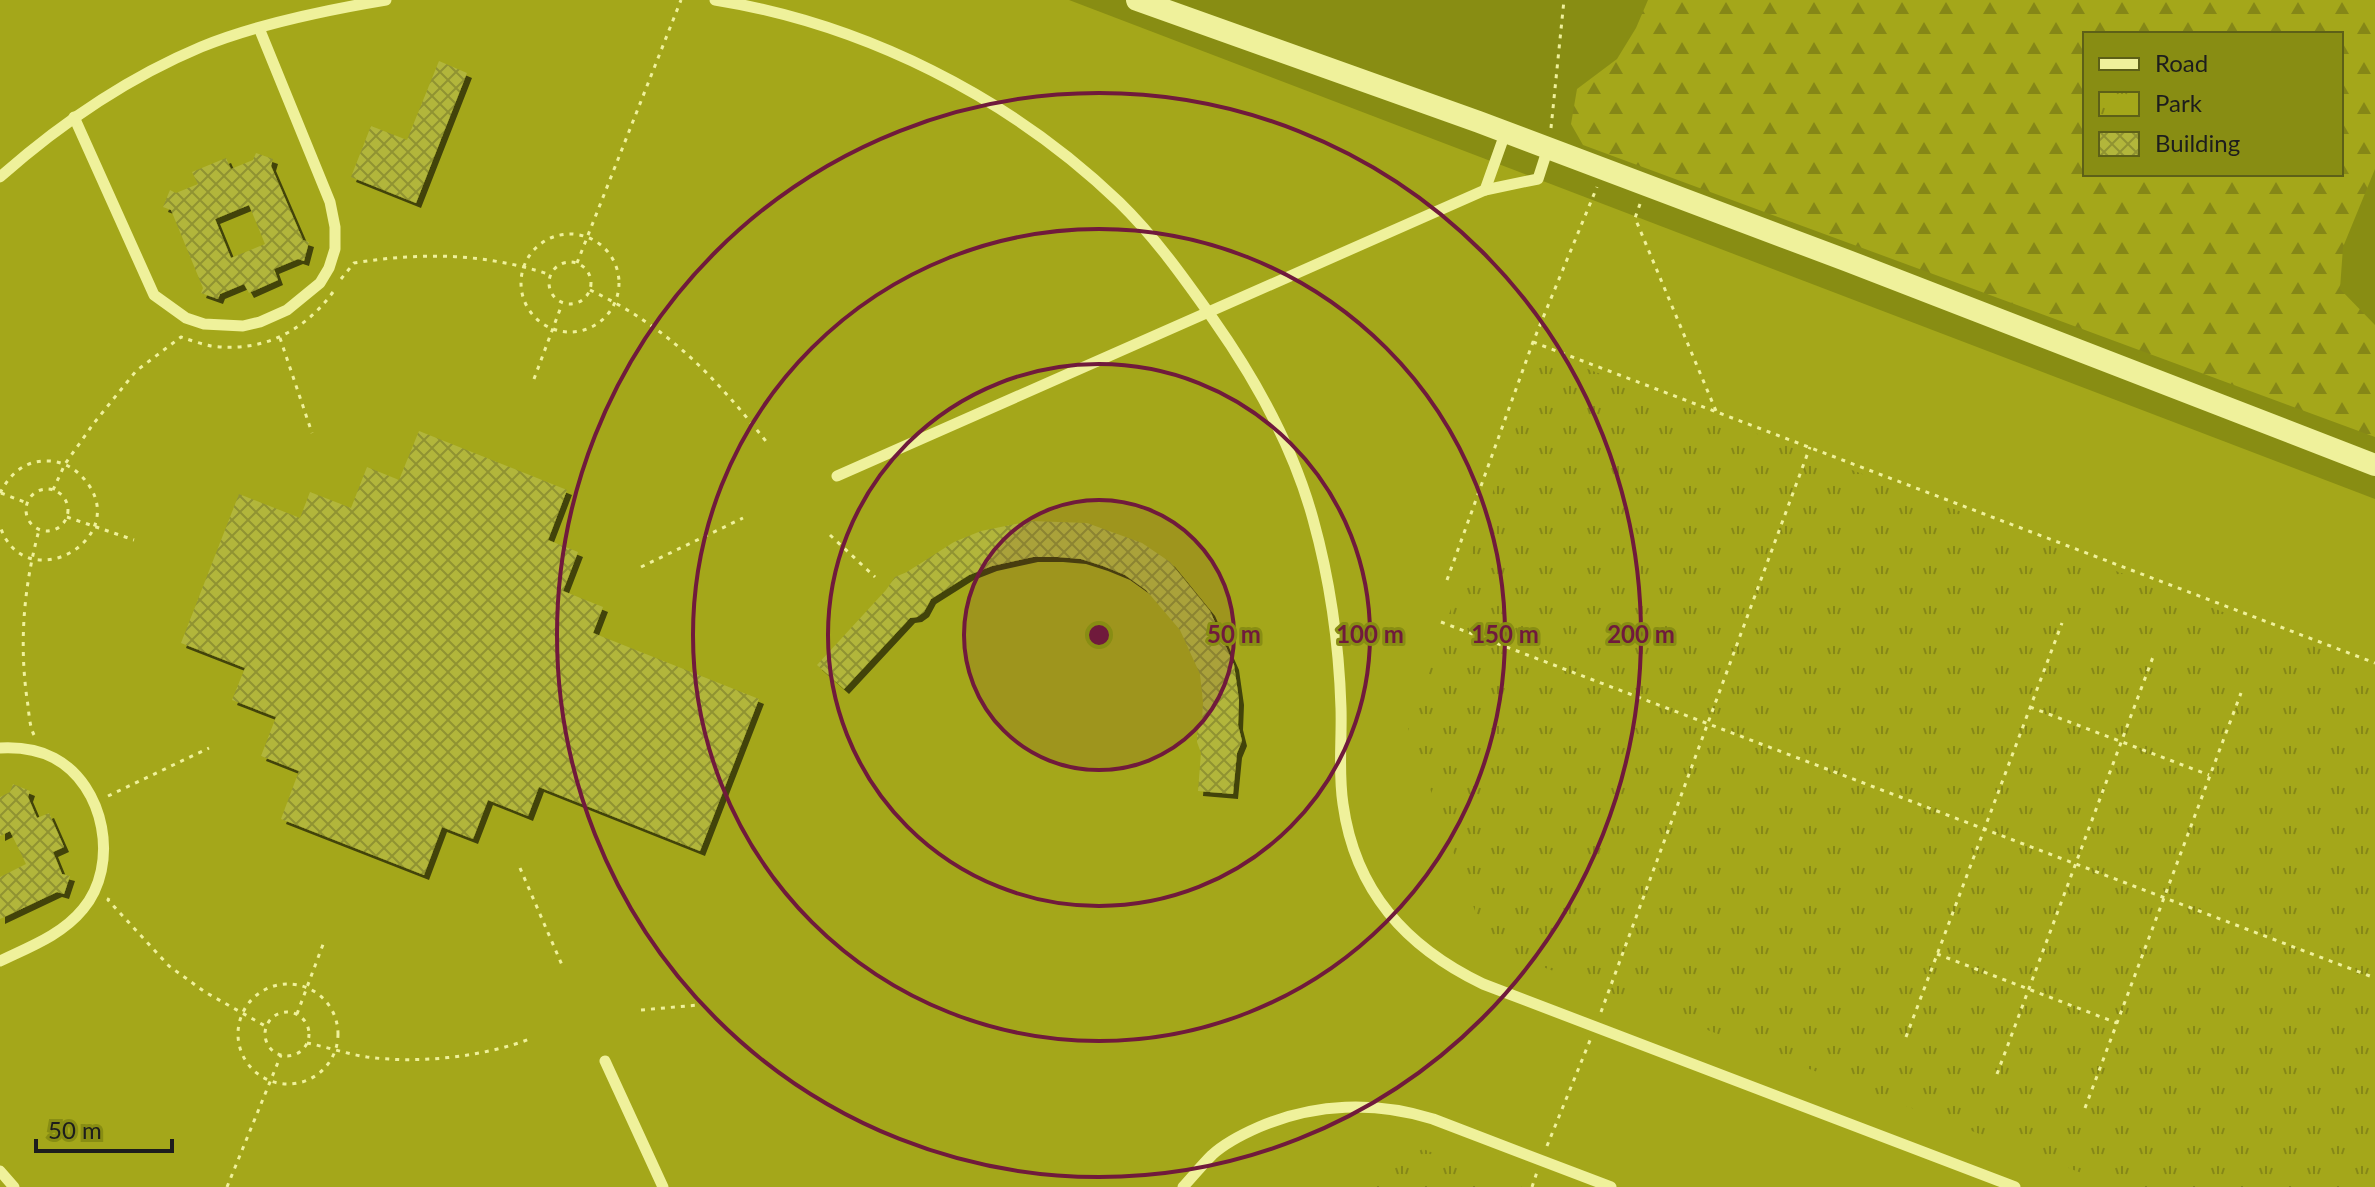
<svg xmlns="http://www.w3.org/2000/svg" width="2375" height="1187" font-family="Lato,sans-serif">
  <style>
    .grass { fill: #a4a71a }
    .forest { fill: url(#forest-firs); fill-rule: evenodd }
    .park { fill: url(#park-tufts) }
    .building { fill: url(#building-cross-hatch); fill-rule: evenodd; filter: url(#shadow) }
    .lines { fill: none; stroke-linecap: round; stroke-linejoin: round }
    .path { stroke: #eff19b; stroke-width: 3; stroke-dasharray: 4 6; stroke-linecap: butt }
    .service { stroke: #eff19b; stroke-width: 11 }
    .minor { stroke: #eff19b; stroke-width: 22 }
    .ring { fill: none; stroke: #701a3c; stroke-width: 4 }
    .centre { fill: #701a3c; stroke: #888d13; stroke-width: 4 }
    .ring-label { font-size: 24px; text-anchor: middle; font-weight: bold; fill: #701a3c; stroke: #888d13; stroke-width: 6; stroke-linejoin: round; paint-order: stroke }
  </style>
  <defs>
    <pattern id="forest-firs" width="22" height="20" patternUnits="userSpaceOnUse" patternTransform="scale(2)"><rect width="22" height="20" fill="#a4a71a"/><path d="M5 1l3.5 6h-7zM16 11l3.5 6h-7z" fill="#858717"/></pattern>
    <pattern id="park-tufts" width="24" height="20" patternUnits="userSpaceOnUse" patternTransform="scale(2)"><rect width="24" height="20" fill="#a4a71a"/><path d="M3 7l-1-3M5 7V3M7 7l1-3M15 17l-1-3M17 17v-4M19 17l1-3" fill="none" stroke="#858717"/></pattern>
    <pattern id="building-cross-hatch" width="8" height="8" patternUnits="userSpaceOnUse" patternTransform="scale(2)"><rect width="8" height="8" fill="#b2b63b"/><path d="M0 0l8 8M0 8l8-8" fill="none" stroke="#909331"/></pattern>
    <filter id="shadow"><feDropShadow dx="5" dy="5" stdDeviation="0" flood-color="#0009"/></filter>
  </defs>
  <rect width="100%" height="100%" fill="#888d13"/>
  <path class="grass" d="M0 0H1069L2375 499V1187H0Z"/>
  <path class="forest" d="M1648 0H2375V169L2343 247 2340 289 2375 325V437L1583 145 1571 124 1577 89 1617 59 1636 28ZM2085 34H2341V174H2085Z"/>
  <g class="park">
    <path d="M1543 352 2375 670V1187H2118L1488 946 1408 729Z"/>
    <path d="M1423 1149 1522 1187H1338Z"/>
  </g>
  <g class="building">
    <path d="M439 61 467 73 416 203 351 177 371 126 407 140Z"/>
    <path d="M256 153 273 159 271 166 303 240 309 242 304 261 298 259 274 269 278 280 249 293 244 284 220 294 218 299 201 293 203 288 171 210 163 207 170 190 176 193 198 184 192 172 226 158 231 169 253 160ZM249 205 265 244 231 258 215 219Z"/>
    <path d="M419 431 567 490 548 540 578 552 563 591 603 607 593 633 759 699 700 851 539 787 528 816 488 800 473 839 442 827 424 875 281 819 299 771 261 756 276 717 232 700 245 668 181 643 239 494 300 518 310 492 351 508 367 467 399 480Z"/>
    <path d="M1030 521 1087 523 1142 543 1170 562 1210 611 1234 665 1239 700 1238 725 1242 741 1237 753 1233 794 1198 791 1201 753 1197 742V733L1202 722 1203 702 1200 674 1180 630 1146 590 1125 575 1103 566 1081 559 1058 557H1033L992 566 969 575 931 599 924 612 917 617 910 618 844 689 817 665 886 590 895 577 907 572 954 542 981 531Z"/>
    <path d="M13 784 30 791 28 797 37 818 49 813 64 847 53 852 62 874 70 876 64 894 57 892 0 919V877L26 864 10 831 0 836V797L10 792Z"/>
  </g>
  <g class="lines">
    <g class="path">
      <path d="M1551 128 1564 0"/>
      <path d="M1640 204 1635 218 1716 411"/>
      <circle cx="570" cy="283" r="49"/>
      <circle cx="570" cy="283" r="21"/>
      <path d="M577 263 681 0"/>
      <path d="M341 279 354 263C422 252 485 253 551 275"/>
      <path d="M590 290C670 328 715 377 769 445"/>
      <path d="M280 338 312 433"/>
      <path d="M1533 342 2375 663"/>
      <path d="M534 379 562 304"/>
      <circle cx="47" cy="510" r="21"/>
      <path d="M53 490 65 464 94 423 136 371 181 337C190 340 201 344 211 346 261 353 304 332 333 292"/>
      <path d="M0 493C10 474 25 460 48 461 63 461 76 469 85 480 134 539 24 600 0 526"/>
      <path d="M1 493 27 503"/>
      <path d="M67 517 134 540"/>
      <path d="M830 535 875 577"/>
      <path d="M641 567 743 518"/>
      <path d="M1447 580 1533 342 1597 187"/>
      <path d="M1441 622 2375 978"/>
      <path d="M2030 707 2209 775"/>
      <path d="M34 735C29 725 29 711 27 699 19 641 24 586 39 530"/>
      <path d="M108 796 209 748"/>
      <path d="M520 868 562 965"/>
      <path d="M109 898 108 900 169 966 205 992 267 1027"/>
      <path d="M1937 954 2117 1023"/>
      <circle cx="288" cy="1034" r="50"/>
      <path d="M641 1010 698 1005"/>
      <path d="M1601 1012 1810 447"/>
      <circle cx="287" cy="1034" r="22"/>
      <path d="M297 1014 325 939"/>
      <path d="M1906 1037 2062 623"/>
      <path d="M307 1043C327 1047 347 1054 367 1057 418 1064 485 1057 532 1038"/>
      <path d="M1997 1074 2153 657"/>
      <path d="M2085 1108 2241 693"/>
      <path d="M1547 1146 1591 1038"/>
      <path d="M227 1187 281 1055"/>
      <path d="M1532 1187 1537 1172"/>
    </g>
    <g class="service">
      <path d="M715 0C864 24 1010 97 1119 202 1155 237 1184 278 1213 319 1256 380 1293 446 1313 519 1330 580 1339 645 1341 708 1342 740 1338 772 1343 804 1355 891 1406 947 1483 984L2015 1187"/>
      <path d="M74 117 154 295 186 318 204 324 243 326 260 322 287 310 320 283 329 268 335 249V227L330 202 259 28"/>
      <path d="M0 177C60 124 127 78 201 47 257 24 326 10 386 0"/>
      <path d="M1485 190 1506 131"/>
      <path d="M837 476 1485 190 1538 179 1548 148"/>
      <path d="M0 748C19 747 37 749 54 758 105 785 120 865 83 909 62 935 29 947 0 961"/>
      <path d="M605 1061 663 1187"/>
      <path d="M0 1171 14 1187"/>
      <path d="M1183 1187C1193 1176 1202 1165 1212 1155 1225 1143 1243 1134 1259 1127 1315 1103 1375 1101 1433 1119L1611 1187"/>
    </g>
    <path class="minor" d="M1137 0 1479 122 1848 261 2375 465"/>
  </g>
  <circle cx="1099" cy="635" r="135" fill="#701a3c" fill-opacity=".12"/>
  <g class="ring">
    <circle cx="1099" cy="635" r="135"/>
    <circle cx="1099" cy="635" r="271"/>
    <circle cx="1099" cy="635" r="406"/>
    <circle cx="1099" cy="635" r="542"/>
  </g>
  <circle cx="1099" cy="635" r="12" class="centre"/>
  <g class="ring-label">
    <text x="1234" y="643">50 m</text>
    <text x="1370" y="643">100 m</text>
    <text x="1505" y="643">150 m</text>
    <text x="1641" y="643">200 m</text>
  </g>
  <rect x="2083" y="32" width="260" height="144" fill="#888d13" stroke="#5d6017" stroke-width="2"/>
  <rect x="2099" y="58" width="40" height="12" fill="#eff19b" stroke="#5d6017" stroke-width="2"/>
  <text x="2155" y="72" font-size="24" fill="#1d1d1d">Road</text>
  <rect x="2099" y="92" width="40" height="24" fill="url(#park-tufts)" stroke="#5d6017" stroke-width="2"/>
  <text x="2155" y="112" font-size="24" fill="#1d1d1d">Park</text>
  <rect x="2099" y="132" width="40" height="24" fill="url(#building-cross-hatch)" stroke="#5d6017" stroke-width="2"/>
  <text x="2155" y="152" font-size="24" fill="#1d1d1d">Building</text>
  <path d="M36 1139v12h136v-12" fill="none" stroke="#1d1d1d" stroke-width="4"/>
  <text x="48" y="1139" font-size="24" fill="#1d1d1d" stroke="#888d13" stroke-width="6" paint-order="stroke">50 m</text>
</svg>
